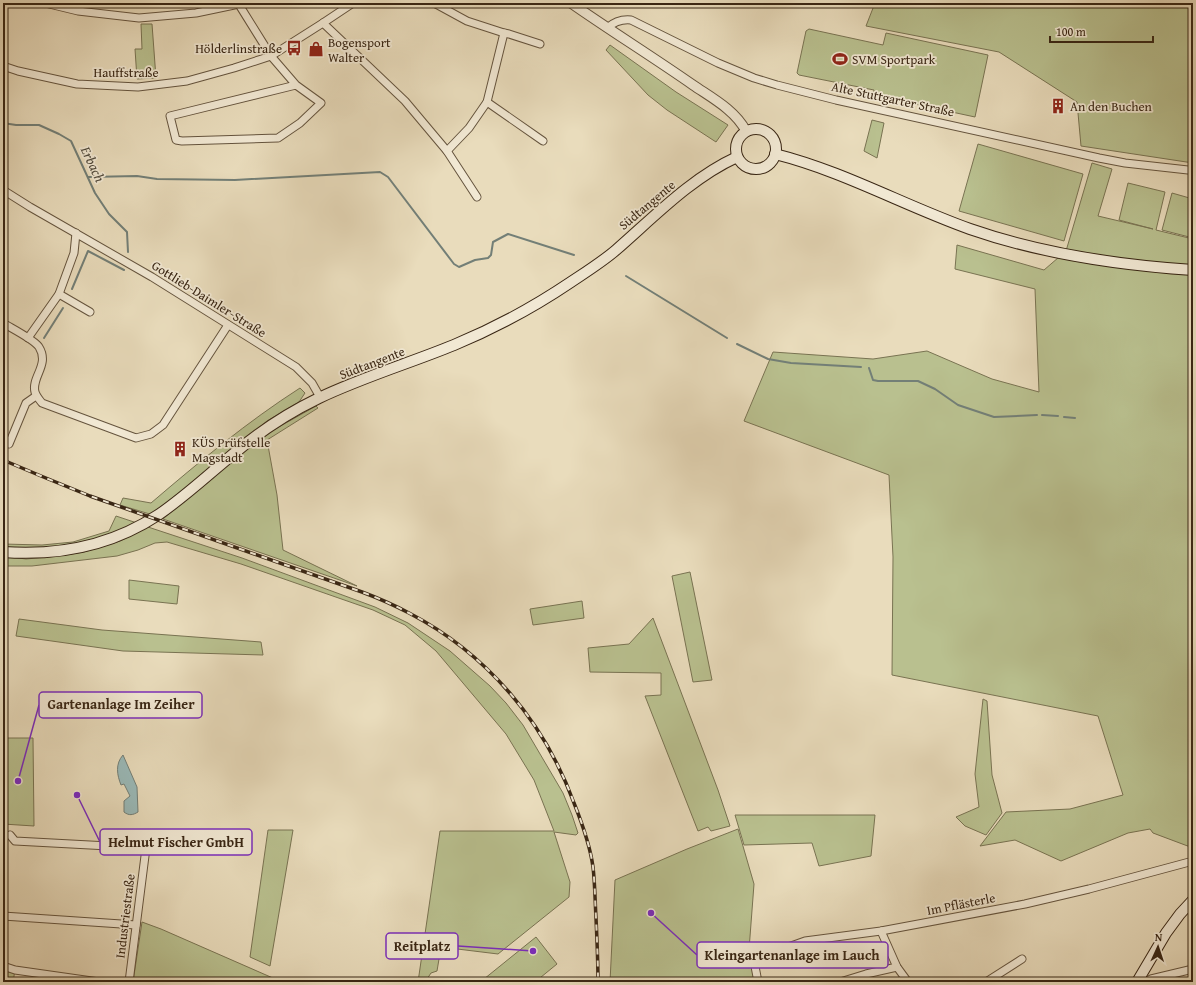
<svg xmlns="http://www.w3.org/2000/svg" width="1196" height="985" font-family="'Gentium Book Plus',serif">
  <style>
    .green { fill: #b9c08f; stroke: #797352 }
    .water { fill: #9abab9; stroke: #737f77 }
    .lines { fill: none; stroke-linecap: round; stroke-linejoin: round }
    .stream { stroke: #737f77; stroke-width: 2 }
    .minor-casing { stroke: #65543e; stroke-width: 9 }
    .tertiary-casing { stroke: #65543e; stroke-width: 11 }
    .secondary-casing { stroke: #392614; stroke-width: 12 }
    .minor { stroke: #f1e8d3; stroke-width: 7 }
    .tertiary { stroke: #f1e8d3; stroke-width: 9 }
    .secondary { stroke: #f1e8d3; stroke-width: 10 }
    .rail-casing { stroke: #392614; stroke-width: 3.5 }
    .rail { stroke: #f1e8d3; stroke-width: 2; stroke-dasharray: 6; stroke-linecap: butt }
    .labels { text-anchor: middle; dominant-baseline: central; stroke-width: 3.5; stroke-linejoin: round; paint-order: stroke }
    .poi-label { font-size: 13px; fill: #392614; stroke: #f1e8d3; text-anchor: start }
    .street-label { font-size: 13px; fill: #392614; stroke: #f1e8d3 }
    .water-label { font-size: 14px; font-style: italic; fill: #514b3d; stroke: #f1e8d3 }
    .leader { fill: none; stroke: #7b2cbf; stroke-width: 1.5 }
    .callout-dot { fill: #7b2cbf; stroke: #f1e8d3; stroke-width: 1.5 }
    .callout { fill: #f1e8d3; stroke: #7b2cbf; stroke-width: 1.5 }
    .callout-label { font-size: 14px; text-anchor: middle; font-weight: bold; fill: #392614 }
  </style>
  <rect width="100%" height="100%" fill="#e9dcbc"/>
  <filter id="stains"><feTurbulence type="fractalNoise" baseFrequency=".005" numOctaves="4"/><feColorMatrix values="0 0 0 0 .2 0 0 0 0 .09 0 0 0 0 .02 0 0 0 .5 -.17"/></filter>
  <radialGradient id="worn" r=".72"><stop offset=".6" stop-color="#630" stop-opacity="0"/><stop offset="1" stop-color="#630" stop-opacity=".3"/></radialGradient>
  <g class="green">
    <path d="M875 3H1039L1071 6 1073 3H1193V163L1081 146 1077 102 999 52 866 26Z"/>
    <path d="M141 24H152L156 78 137 79 135 49H142Z"/>
    <path d="M809 29 883 45 886 33 988 55 975 117 873 95 874 90 799 75 797 73 806 31Z"/>
    <path d="M610 45 676 92 728 125 716 142 667 110 648 95 606 50Z"/>
    <path d="M872 120 884 123 877 158 864 151Z"/>
    <path d="M978 144 1083 174 1064 241 959 211Z"/>
    <path d="M1092 163 1112 169 1098 216 1153 229 1119 220 1128 183 1165 192 1156 230 1193 239V848L1153 833 1150 829 1128 833 1061 861 1015 840 980 846 1006 812 1070 809 1123 795 1098 716 892 675 893 557 889 475 744 421 773 352 873 359 927 351 992 379 1039 392 1035 289 955 269 957 245 1044 270 1066 251Z"/>
    <path d="M1172 193 1193 199V238L1162 230Z"/>
    <path d="M300 388 305 393 299 402 267 421 153 515 120 505 123 498 151 503C199 462 247 422 300 388Z"/>
    <path d="M316 406 318 408 267 440 277 495 283 550 357 586 163 519 243 450 268 433Z"/>
    <path d="M116 516 137 523 102 538 55 549 3 548V544L42 545 73 542 109 531Z"/>
    <path d="M148 527 242 558 375 607 408 623 450 651 490 686 506 703 523 725 563 793 572 815 578 833 576 835 554 832 570 882 569 897 498 954 441 947 437 971 431 973 425 982H418L440 831H554L534 780 506 734 436 651 405 625 373 610 241 564 167 542 155 543 138 550 117 556 32 566H3V556L26 559 58 556 84 552 120 541Z"/>
    <path d="M690 572 712 680 693 682 672 576Z"/>
    <path d="M129 580 179 586 177 604 129 599Z"/>
    <path d="M582 601 584 618 533 625 530 609Z"/>
    <path d="M653 618 718 790 730 826 711 831 708 827 698 831 645 696 661 695V673L590 672 588 648 629 644Z"/>
    <path d="M19 619 102 630 261 642 263 655 123 651 16 636Z"/>
    <path d="M983 699 987 701 992 775 1002 813 986 835 965 826 956 817 979 807 975 774Z"/>
    <path d="M3 738H33L34 826 3 824Z"/>
    <path d="M735 815H875L871 856 819 866 812 843 744 845Z"/>
    <path d="M738 829 754 884 748 963 754 968 756 982H610L615 880 687 849Z"/>
    <path d="M268 830H293L270 966 250 957Z"/>
    <path d="M142 922 161 929 282 982H133Z"/>
    <path d="M536 937 557 964 535 982H487L484 979Z"/>
    <path d="M3 963 15 970 13 982H3Z"/>
  </g>
  <path class="water" d="M123 755 137 787 138 812C133 815 129 816 124 812V801L130 796 124 784 121 785C117 775 115 764 123 755Z"/>
  <g class="lines">
    <g class="stream">
      <path d="M3 123 16 125H39L59 134 71 141 95 193 109 214 127 232 128 252"/>
      <path d="M88 177 137 176 157 179 235 180 380 172 388 177 454 264 459 267 475 260 488 258 491 255 493 242 508 234 574 255"/>
      <path d="M626 276 727 338"/>
      <path d="M72 289 88 251 124 270"/>
      <path d="M44 338 63 308"/>
      <path d="M737 344 768 359 791 363 861 367"/>
      <path d="M869 368 873 380 878 381H918L935 389 958 405 994 417 1037 415"/>
      <path d="M1042 415 1058 416"/>
      <path d="M1064 417 1075 418"/>
    </g>
    <g class="minor-casing">
      <g id="minor">
        <path d="M45 3 78 11 139 18 196 13 239 4"/>
        <path d="M238 3 271 56 296 85 321 103 300 123 278 138 182 141 176 140 170 116 296 85"/>
        <path d="M434 3 467 21 504 33 509 34 540 44"/>
        <path d="M323 23 405 101 447 151 477 197"/>
        <path d="M607 28C614 22 622 19 631 20L718 63 754 78 777 85 836 100 1099 158 1125 163 1188 170"/>
        <path d="M3 66 18 71 77 84 138 87 187 81 234 68 271 56 323 23 353 3"/>
        <path d="M487 102 543 141"/>
        <path d="M447 151 469 128 487 102 504 33"/>
        <path d="M3 190 30 207 152 277 296 367 312 383 320 397"/>
        <path d="M59 294 90 312"/>
        <path d="M3 323C11 328 35 340 39 347 50 365 31 377 35 392 36 396 39 399 42 403L136 438 151 434 163 425 228 325"/>
        <path d="M28 338 59 294 74 253 76 233"/>
        <path d="M3 439 4 441 9 444 26 403 36 396"/>
        <path d="M10 835 15 841 146 848 129 982"/>
        <path d="M3 916 136 925"/>
        <path d="M881 931 897 967 908 982"/>
        <path d="M3 966 15 970 99 982"/>
        <path d="M1151 979 1193 969"/>
        <path d="M758 982 754 961 777 951 805 941 881 931 1025 904 1089 889 1193 861"/>
        <path d="M840 982 866 974 897 967"/>
        <path d="M986 982 1022 959"/>
      </g>
    </g>
    <g class="tertiary-casing">
      <path id="tertiary" d="M571 3C611 31 653 57 693 85 712 98 735 110 746 131"/>
    </g>
    <g class="secondary-casing">
      <g id="secondary">
        <circle cx="756" cy="149" r="20"/>
        <path d="M775 154C843 171 905 206 970 229 1042 254 1117 265 1193 270"/>
        <path d="M3 552C58 556 111 546 158 515 186 496 211 472 237 451 262 430 290 412 319 398 363 377 410 363 454 345 495 328 534 307 571 282 586 272 602 262 616 250 654 217 691 178 737 157"/>
        <path d="M1137 982 1166 933 1180 914 1193 900"/>
      </g>
    </g>
    <use href="#minor" class="minor"/>
    <use href="#tertiary" class="tertiary"/>
    <use href="#secondary" class="secondary"/>
    <g class="rail-casing">
      <path id="rail" d="M3 460 41 476 90 496 362 592C378 598 394 605 409 613 486 653 544 721 574 803 582 823 590 845 593 867 595 884 595 901 596 918 597 940 598 961 598 982"/>
    </g>
    <use href="#rail" class="rail"/>
  </g>
  <defs>
    <g id="bus-bare" transform="scale(1.2)"><path d="M-5-6H5V4H4V6H2V4H-2V6H-4V4H-5ZM-3.5-4V0h7V-4ZM-3.5 1.2v1.5H-2V1.2ZM2 1.2v1.5H3.5V1.2Z" fill="#8f2418" stroke="#f1e8d3" stroke-width="2.5" paint-order="stroke"/></g>
    <g id="shop-bare" transform="scale(1.2)"><path d="M-5-2.5h2.3a2.7 3.5 0 0 1 5.4 0H5L5.5 6h-11ZM-1.5-2.5h3a1.5 2.3 0 0 0-3 0Z" fill="#8f2418" stroke="#f1e8d3" stroke-width="2.5" paint-order="stroke"/></g>
    <g id="stadium-bare" transform="scale(1.2)"><path d="M0-5a6.5 5 0 1 0 0 10a6.5 5 0 1 0 0-10ZM-3.5-1.8h7v3.6h-7Z" fill="#8f2418" stroke="#f1e8d3" stroke-width="2.5" paint-order="stroke"/></g>
    <g id="building-bare" transform="scale(1.2)"><path d="M-4-6H4V6H1V3H-1V6H-4ZM-2.5-4.3h1.7v1.8h-1.7ZM.8-4.3h1.7v1.8H.8ZM-2.5-1h1.7V.8h-1.7ZM.8-1h1.7V.8H.8Z" fill="#8f2418" stroke="#f1e8d3" stroke-width="2.5" paint-order="stroke"/></g>
  </defs>
  <g fill-rule="evenodd">
    <use href="#bus-bare" x="294" y="48"/>
    <use href="#shop-bare" x="316" y="49"/>
    <use href="#stadium-bare" x="840" y="59"/>
    <use href="#building-bare" x="1058" y="106"/>
    <use href="#building-bare" x="180" y="449"/>
  </g>
  <g class="labels">
    <g class="poi-label">
      <text x="328" y="42">Bogensport<tspan x="328" dy="15">Walter</tspan></text>
      <text x="282" y="48" text-anchor="end">Hölderlinstraße</text>
      <text x="852" y="59">SVM Sportpark</text>
      <text x="1070" y="106">An den Buchen</text>
      <text x="192" y="442">KÜS Prüfstelle<tspan x="192" dy="15">Magstadt</tspan></text>
    </g>
    <g class="street-label">
      <text x="126" y="72">Hauffstraße</text>
      <text transform="translate(893 99) rotate(12)">Alte Stuttgarter Straße</text>
      <text transform="translate(647 205) rotate(-40)">Südtangente</text>
      <text transform="translate(209 299) rotate(32)">Gottlieb-Daimler-Straße</text>
      <text transform="translate(372 363) rotate(-21)">Südtangente</text>
      <text transform="translate(961 904) rotate(-11)">Im Pflästerle</text>
      <text transform="translate(125 916) rotate(-83)">Industriestraße</text>
    </g>
    <g class="water-label">
      <text transform="translate(93 164) rotate(65)">Erbach</text>
    </g>
  </g>
  <path class="leader" d="M18 781L39 705M77 795L100 842M533 951L458 946M651 913L697 955"/>
  <g class="callout-dot">
    <circle cx="18" cy="781" r="4"/>
    <circle cx="77" cy="795" r="4"/>
    <circle cx="533" cy="951" r="4"/>
    <circle cx="651" cy="913" r="4"/>
  </g>
  <g class="callout">
    <rect x="39" y="692" width="163" height="26" rx="4"/>
    <rect x="100" y="829" width="152" height="26" rx="4"/>
    <rect x="386" y="933" width="72" height="26" rx="4"/>
    <rect x="697" y="942" width="191" height="26" rx="4"/>
  </g>
  <g class="callout-label">
    <text x="121" y="709">Gartenanlage Im Zeiher</text>
    <text x="176" y="847">Helmut Fischer GmbH</text>
    <text x="422" y="951">Reitplatz</text>
    <text x="792" y="960">Kleingartenanlage im Lauch</text>
  </g>
  <rect width="1196" height="985" fill="none" stroke="#e9dcbc" stroke-width="16"/>
  <rect x="4" y="4" width="1188" height="977" fill="none" stroke="#392614" stroke-width="2"/>
  <rect x="8" y="8" width="1180" height="969" fill="none" stroke="#392614"/>
  <g transform="translate(1158 947) rotate(3)" stroke="#f1e8d3" stroke-width="3" paint-order="stroke">
  <path d="M0-3L7 15L0 10L-7 15Z" fill="#392614"/>
  <text y="-6" font-size="11" font-weight="bold" text-anchor="middle" fill="#392614">N</text>
  </g>
  <path d="M1050 36v6h103v-6" fill="none" stroke="#392614" stroke-width="2"/>
  <text x="1056" y="36" font-size="12" fill="#392614" stroke="#f1e8d3" stroke-width="3" paint-order="stroke">100 m</text>
  <rect width="100%" height="100%" filter="url(#stains)"/>
  <rect width="100%" height="100%" fill="url(#worn)"/>
</svg>
